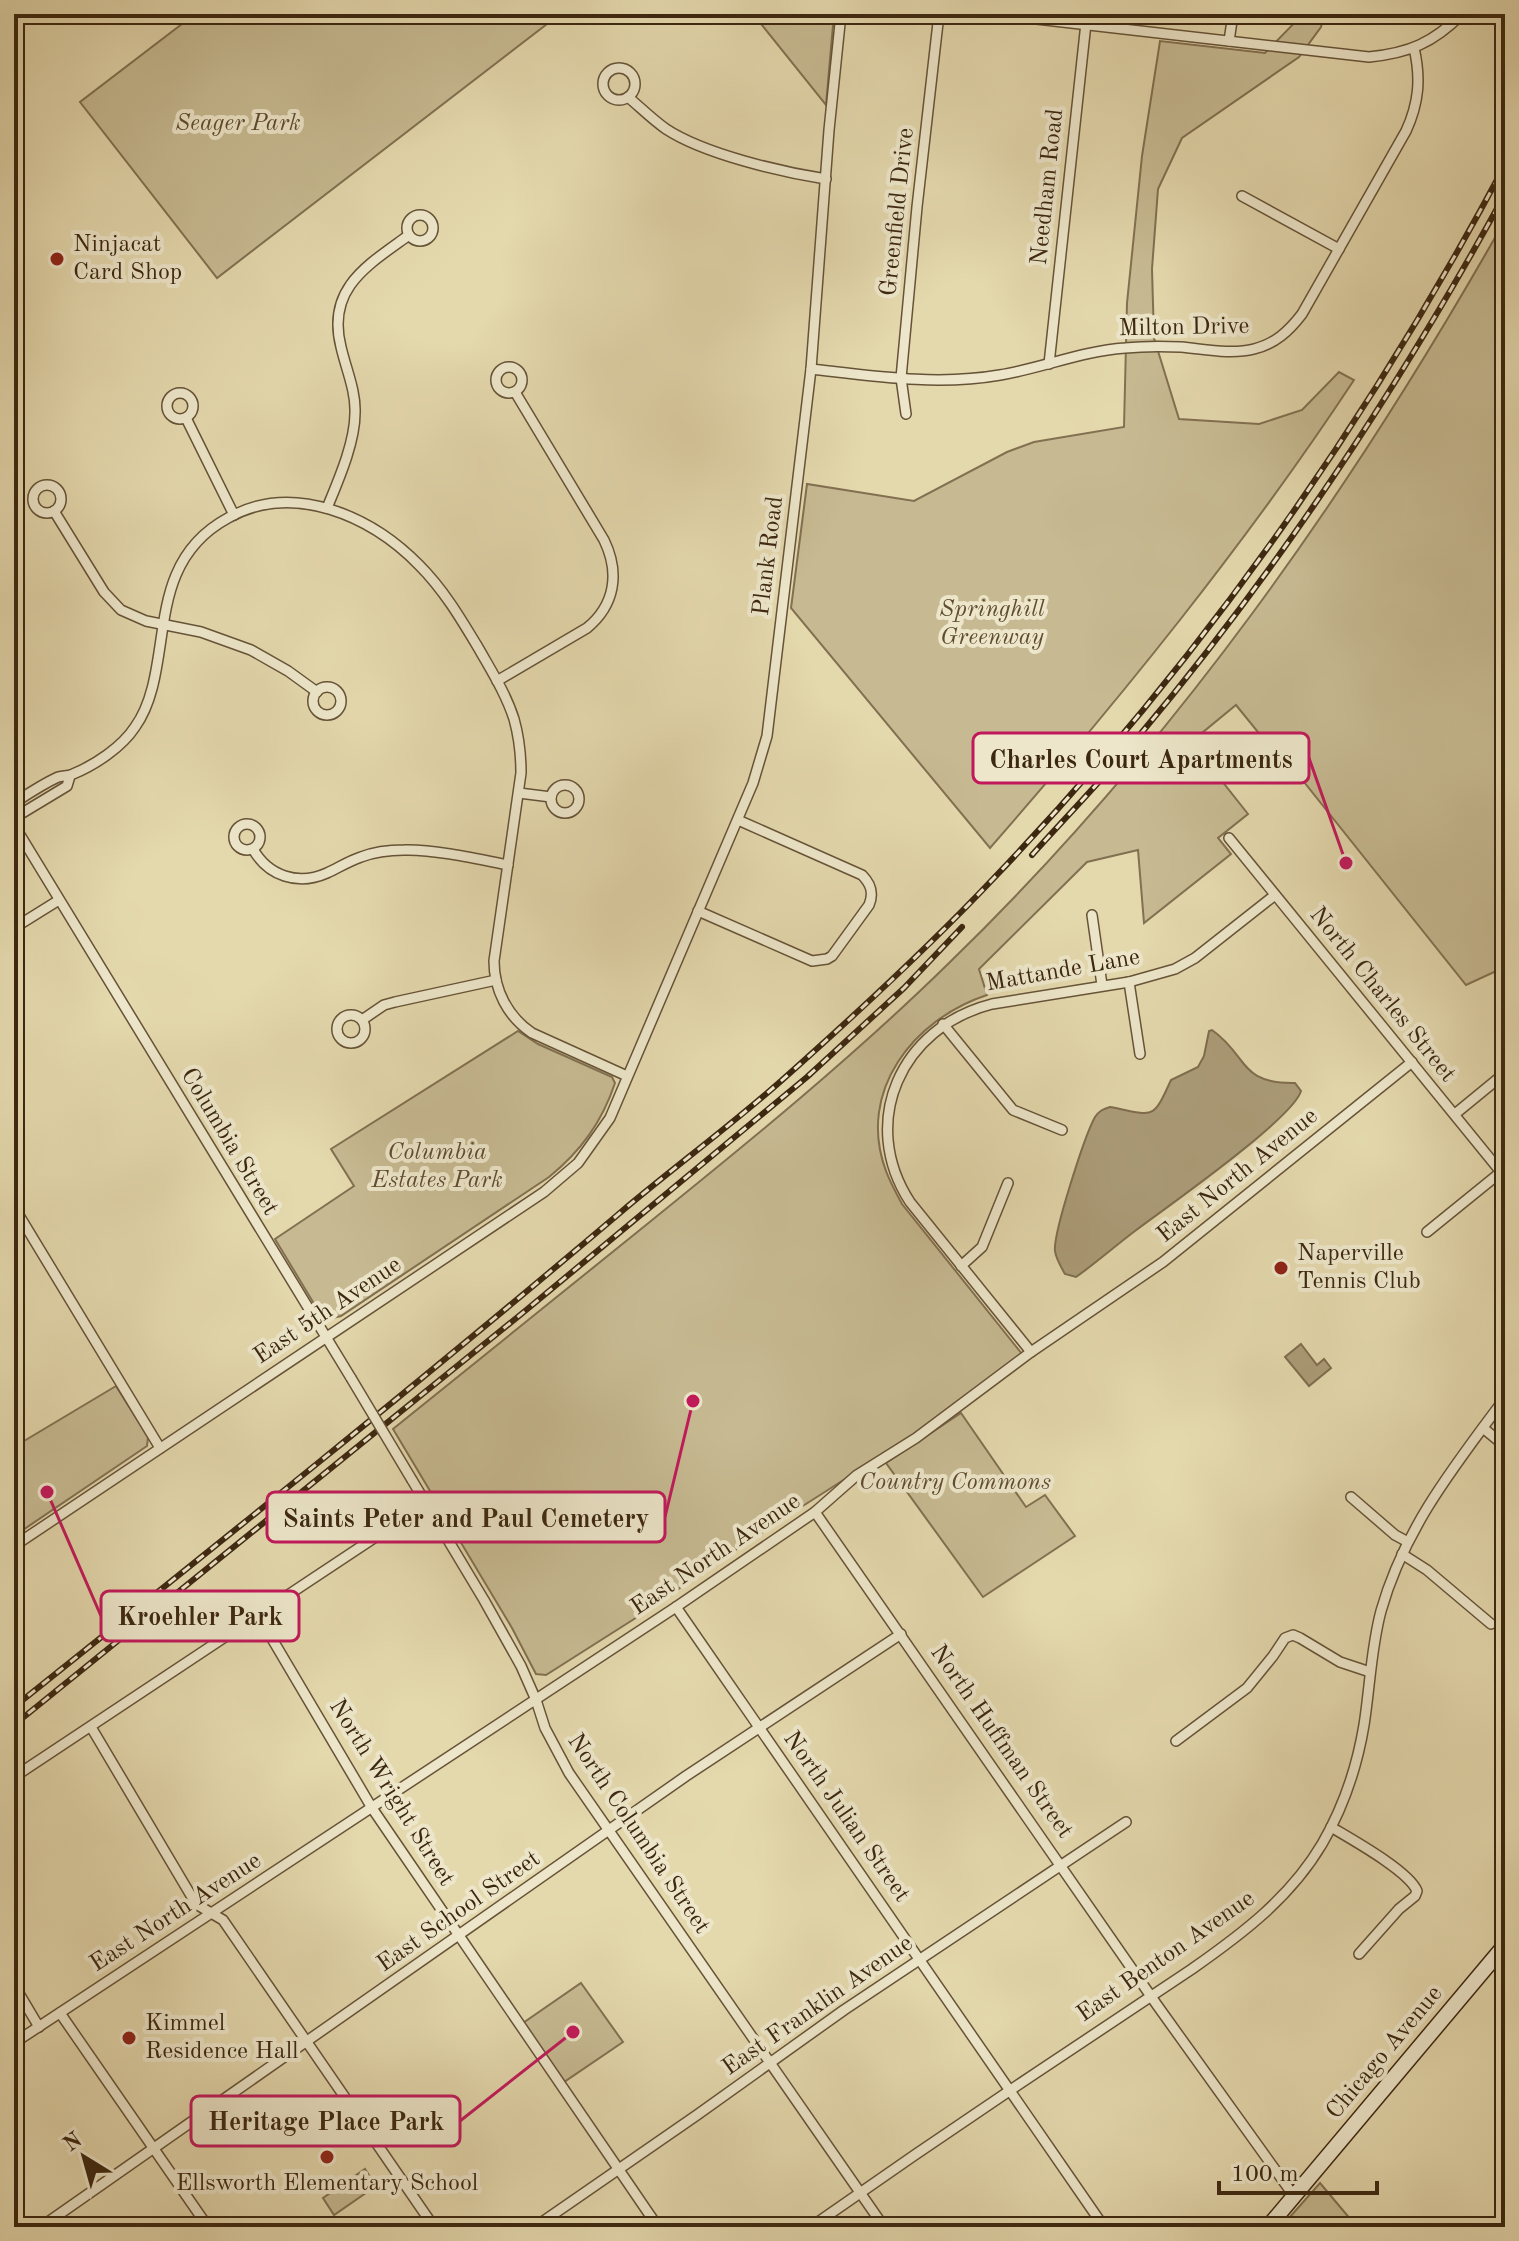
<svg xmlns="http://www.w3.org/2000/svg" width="1519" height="2241" font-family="'Old Standard TT',serif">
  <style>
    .green { fill: #c7ba92; stroke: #827051; stroke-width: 2 }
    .water { fill: #ab9c78; stroke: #7f6d4e; stroke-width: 2 }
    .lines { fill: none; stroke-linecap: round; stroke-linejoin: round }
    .street-casing { stroke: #665337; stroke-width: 12 }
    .secondary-casing { stroke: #3c2710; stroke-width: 17 }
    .street { stroke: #ede6ca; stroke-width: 9 }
    .secondary { stroke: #ede6ca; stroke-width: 14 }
    .rail-casing { stroke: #3c2710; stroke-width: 6 }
    .rail { stroke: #ede6ca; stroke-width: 3; stroke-dasharray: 9; stroke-linecap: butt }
    .street-bridge-casing { stroke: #665337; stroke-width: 12; stroke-linecap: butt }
    .street-bridge { stroke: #ede6ca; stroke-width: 9 }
    .poi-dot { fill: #8f2418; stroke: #ede6ca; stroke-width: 3 }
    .labels { text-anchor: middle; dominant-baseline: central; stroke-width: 8; stroke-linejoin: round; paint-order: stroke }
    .park-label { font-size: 24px; font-style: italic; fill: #5f4c30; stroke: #ede6ca }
    .street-label { font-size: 24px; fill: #3c2710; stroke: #ede6ca }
    .poi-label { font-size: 24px; fill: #3c2710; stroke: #ede6ca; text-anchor: start }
    .leader { fill: none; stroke: #c2185b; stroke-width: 3 }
    .callout-dot { fill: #c2185b; stroke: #ede6ca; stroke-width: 3 }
    .callout { fill: #ede6ca; stroke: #c2185b; stroke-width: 3 }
    .callout-label { font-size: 26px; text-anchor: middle; font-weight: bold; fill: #3c2710 }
  </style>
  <rect width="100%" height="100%" fill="#e4d8ad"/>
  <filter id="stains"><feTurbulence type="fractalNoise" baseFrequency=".0025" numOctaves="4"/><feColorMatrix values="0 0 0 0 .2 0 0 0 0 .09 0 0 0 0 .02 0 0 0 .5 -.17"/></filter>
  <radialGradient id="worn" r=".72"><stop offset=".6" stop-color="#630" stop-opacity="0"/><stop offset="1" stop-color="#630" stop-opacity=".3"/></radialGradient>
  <g class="green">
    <path d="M195 14H560L217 278 80 102Z"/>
    <path d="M753 14H834L826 105Z"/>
    <path d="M1303 14H1324L1321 27 1299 57 1182 138 1158 189 1152 269 1154 338 1179 419 1259 424 1302 410 1339 372 1354 380C1245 545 1120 699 990 848L791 608 807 484 914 501 1007 452 1034 442 1124 427 1127 303 1142 156 1160 41 1265 53Z"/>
    <path d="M1505 220V967L1466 985 1296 772 1292 774 1236 705 1191 742 1248 814 1218 838 1231 854 1144 923 1138 850 1087 862 979 969 987 995C914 1019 856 1091 886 1171 890 1182 896 1193 902 1204L1022 1354 917 1433 784 1518 693 1578 664 1600 546 1675 536 1674 512 1628 393 1429C478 1361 562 1293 646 1225 750 1141 852 1058 948 964 1172 747 1352 491 1505 220Z"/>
    <path d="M518 1031 538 1044 612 1077 615 1083C602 1122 581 1151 549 1177L341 1316 333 1318 319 1312 275 1239 354 1186 331 1149Z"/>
    <path d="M116 1386 148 1437 147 1446 14 1536V1447Z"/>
    <path d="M961 1413 1026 1507 1045 1495 1075 1536 983 1597 886 1463Z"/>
    <path d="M581 1983 623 2042 564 2082 523 2023Z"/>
    <path d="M365 2169 376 2186 334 2215 323 2198Z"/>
    <path d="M1320 2183 1357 2227H1281Z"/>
  </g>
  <g class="water">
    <path d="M1212 1030C1249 1056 1238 1084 1295 1083L1301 1091C1293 1119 1164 1209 1135 1231 1115 1246 1096 1263 1076 1277L1065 1274C1061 1267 1056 1259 1055 1251 1053 1233 1085 1135 1095 1117 1099 1111 1103 1109 1110 1107 1154 1115 1152 1122 1171 1080L1198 1067 1204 1056 1209 1031Z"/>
    <path d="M1301 1344 1317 1365 1324 1359 1331 1368 1309 1386 1285 1357Z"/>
  </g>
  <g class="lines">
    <g class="street-casing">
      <g id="street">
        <path d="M992 14 1369 57C1409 53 1433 43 1462 14"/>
        <path d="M1229 41 1233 14"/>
        <circle cx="619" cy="84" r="16"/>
        <path d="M628 97C641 108 653 120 666 129 704 154 781 172 826 179"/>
        <path d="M1242 196 1339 249"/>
        <circle cx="420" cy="228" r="13"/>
        <path d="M1049 364 1087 14"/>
        <circle cx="509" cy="380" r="13"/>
        <path d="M811 369C873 376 937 386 1000 375 1042 368 1082 351 1125 348 1144 346 1162 346 1181 347 1204 349 1231 355 1254 349 1275 344 1289 331 1302 314L1406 131C1419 103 1421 78 1414 48"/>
        <circle cx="180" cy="406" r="13"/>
        <path d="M906 414 901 378 917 207 939 14"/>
        <path d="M186 418 234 515"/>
        <circle cx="47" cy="499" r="14"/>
        <path d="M327 508C338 481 355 443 355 413 356 391 346 369 341 347 326 288 368 265 409 235"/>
        <path d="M54 511 104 592 121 610 146 621 201 632 251 650 288 671 317 692"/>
        <path d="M497 681 587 628C615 605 620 573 604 540L515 392"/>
        <circle cx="327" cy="701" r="14"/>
        <circle cx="565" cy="799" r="14"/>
        <path d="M519 793 551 797"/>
        <path d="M14 803C28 794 41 785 56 778 61 775 67 777 73 774 95 765 122 747 135 727 164 687 156 622 176 575 186 551 204 531 228 518 293 481 371 516 419 565 444 590 461 619 479 649 492 672 506 694 514 719 519 737 521 755 521 773L494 961C494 990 508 1017 532 1033L627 1076"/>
        <path d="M14 818 67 786 70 776"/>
        <circle cx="247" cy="837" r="13"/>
        <path d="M14 825 351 1378"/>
        <path d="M1229 838 1505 1177"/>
        <path d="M253 849C268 876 298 886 327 873 338 868 349 861 361 857 374 852 389 850 404 850 433 849 478 859 508 865"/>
        <path d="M698 911 812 961 827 959 832 956 869 905C874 893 871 884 862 875L738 820"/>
        <path d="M1092 915 1102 985"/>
        <path d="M14 928 59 900"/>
        <path d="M1129 982 1140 1054"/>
        <circle cx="351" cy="1029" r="14"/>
        <path d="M362 1020 384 1005 395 1002 496 980"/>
        <path d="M943 1024 1013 1110 1062 1130"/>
        <path d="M1455 1114 1505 1073"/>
        <path d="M14 1207 160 1448"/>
        <path d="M1427 1232 1501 1172"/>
        <path d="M961 1266 982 1247 1008 1183"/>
        <path d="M1031 1352 910 1202C858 1122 901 1027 992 1004L1129 982 1175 969 1195 958 1275 895"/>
        <path d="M1483 1428 1505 1446"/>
        <path d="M412 1480 484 1600 521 1666 536 1700 545 1728 569 1773 884 2227"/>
        <path d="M1351 1497 1395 1535 1408 1542"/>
        <path d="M815 1512 1157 2005 1294 2196"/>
        <path d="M14 1546 544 1192 578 1163 610 1118 753 783 767 736 811 369 829 130 841 14"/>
        <path d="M1402 1554 1427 1570 1491 1624"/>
        <path d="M676 1607 1104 2227"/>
        <path d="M258 1615 372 1808 658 2227"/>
        <path d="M91 1727 196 1904 223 1920 434 2227"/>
        <path d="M1176 1741 1247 1688 1273 1656 1285 1638 1293 1635 1300 1638 1340 1662 1370 1672"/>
        <path d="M14 1777 377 1536"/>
        <path d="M1331 1827C1351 1839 1409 1871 1417 1891L1415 1896 1399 1909 1359 1954"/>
        <path d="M14 1985 39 2027"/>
        <path d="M60 2013 208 2227"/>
        <path d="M14 2043 676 1607 815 1512 857 1475 916 1438 1031 1352 1163 1262 1412 1062"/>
        <path d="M41 2227 686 1776 901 1634"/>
        <path d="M535 2227 697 2115 844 2010 1126 1822"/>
        <path d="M811 2227C895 2168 980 2110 1066 2053 1108 2025 1150 1997 1192 1969 1242 1934 1290 1898 1322 1844 1343 1808 1357 1767 1364 1725 1370 1687 1371 1648 1381 1611 1404 1529 1455 1465 1505 1398"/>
      </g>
    </g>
    <g class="secondary-casing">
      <path id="secondary" d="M1268 2227 1505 1945"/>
    </g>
    <use href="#street" class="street"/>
    <use href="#secondary" class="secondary"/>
    <g class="rail-casing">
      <g id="rail">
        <path d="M1032 855C1067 816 1104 778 1138 737 1278 570 1400 386 1505 194"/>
        <path d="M14 1707C218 1544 422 1381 621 1212 673 1168 729 1127 781 1081 854 1016 926 950 993 879 1196 667 1367 424 1505 165"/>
        <path d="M14 1725 525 1311 807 1077 904 988 962 927"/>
      </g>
    </g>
    <use href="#rail" class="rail"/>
    <g class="street-bridge-casing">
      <path id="street-bridge" d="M351 1378 412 1480"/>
    </g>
    <use href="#street-bridge" class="street-bridge"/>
  </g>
  <g class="poi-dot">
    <circle cx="57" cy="259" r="8"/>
    <circle cx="1281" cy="1268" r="8"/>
    <circle cx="129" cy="2038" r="8"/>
    <circle cx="327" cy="2157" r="8"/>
  </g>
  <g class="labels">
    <g class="park-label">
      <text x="238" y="124">Seager Park</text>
      <text x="992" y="610">Springhill<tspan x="992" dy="28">Greenway</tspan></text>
      <text x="437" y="1153">Columbia<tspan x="437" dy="28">Estates Park</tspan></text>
      <text x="955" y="1483">Country Commons</text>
    </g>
    <g class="street-label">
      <text transform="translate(1048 187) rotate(-84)">Needham Road</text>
      <text transform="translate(898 212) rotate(-84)">Greenfield Drive</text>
      <text transform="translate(1184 328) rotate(-1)">Milton Drive</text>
      <text transform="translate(769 556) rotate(-83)">Plank Road</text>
      <text transform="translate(1063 971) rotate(-10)">Mattande Lane</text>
      <text transform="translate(1382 995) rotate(51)">North Charles Street</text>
      <text transform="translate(229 1142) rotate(59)">Columbia Street</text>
      <text transform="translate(1238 1176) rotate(-39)">East North Avenue</text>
      <text transform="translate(328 1311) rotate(-34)">East 5th Avenue</text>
      <text transform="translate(716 1555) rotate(-34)">East North Avenue</text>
      <text transform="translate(1001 1742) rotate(55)">North Huffman Street</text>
      <text transform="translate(391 1793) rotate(58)">North Wright Street</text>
      <text transform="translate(846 1817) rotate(55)">North Julian Street</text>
      <text transform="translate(638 1834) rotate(56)">North Columbia Street</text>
      <text transform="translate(459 1912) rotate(-35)">East School Street</text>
      <text transform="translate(176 1913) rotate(-33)">East North Avenue</text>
      <text transform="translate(1166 1957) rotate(-35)">East Benton Avenue</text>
      <text transform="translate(818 2006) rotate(-35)">East Franklin Avenue</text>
      <text transform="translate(1385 2053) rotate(-50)">Chicago Avenue</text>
    </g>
    <g class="poi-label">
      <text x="73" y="245">Ninjacat<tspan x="73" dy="28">Card Shop</tspan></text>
      <text x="1297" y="1254">Naperville<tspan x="1297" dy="28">Tennis Club</tspan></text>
      <text x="145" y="2024">Kimmel<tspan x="145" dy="28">Residence Hall</tspan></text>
      <text x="327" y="2184" text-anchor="middle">Ellsworth Elementary School</text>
    </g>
  </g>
  <path class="leader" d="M1346 863L1309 758M693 1401L665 1517M47 1492L101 1616M573 2032L460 2121"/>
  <g class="callout-dot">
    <circle cx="1346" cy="863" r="8"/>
    <circle cx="693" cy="1401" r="8"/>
    <circle cx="47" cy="1492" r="8"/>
    <circle cx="573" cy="2032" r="8"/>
  </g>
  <g class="callout">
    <rect x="973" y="733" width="336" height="50" rx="8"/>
    <rect x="267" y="1492" width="398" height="50" rx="8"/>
    <rect x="101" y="1591" width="198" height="50" rx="8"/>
    <rect x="191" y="2096" width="269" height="50" rx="8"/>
  </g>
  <g class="callout-label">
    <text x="1141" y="768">Charles Court Apartments</text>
    <text x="466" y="1527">Saints Peter and Paul Cemetery</text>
    <text x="200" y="1625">Kroehler Park</text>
    <text x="326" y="2130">Heritage Place Park</text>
  </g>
  <rect width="1519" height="2241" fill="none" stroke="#e4d8ad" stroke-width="48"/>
  <rect x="16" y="16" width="1487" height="2209" fill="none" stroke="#3c2710" stroke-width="4"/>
  <rect x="24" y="24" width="1471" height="2193" fill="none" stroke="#3c2710" stroke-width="2"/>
  <g transform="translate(84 2157) rotate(323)" stroke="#ede6ca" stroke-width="6" paint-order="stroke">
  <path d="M0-6L14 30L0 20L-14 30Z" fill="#3c2710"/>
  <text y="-12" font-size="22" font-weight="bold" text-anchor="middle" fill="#3c2710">N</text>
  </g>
  <path d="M1219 2181v12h158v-12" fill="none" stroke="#3c2710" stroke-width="4"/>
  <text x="1231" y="2181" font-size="24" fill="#3c2710" stroke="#ede6ca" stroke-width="6" paint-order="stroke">100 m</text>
  <rect width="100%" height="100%" filter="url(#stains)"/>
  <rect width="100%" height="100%" fill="url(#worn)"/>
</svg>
